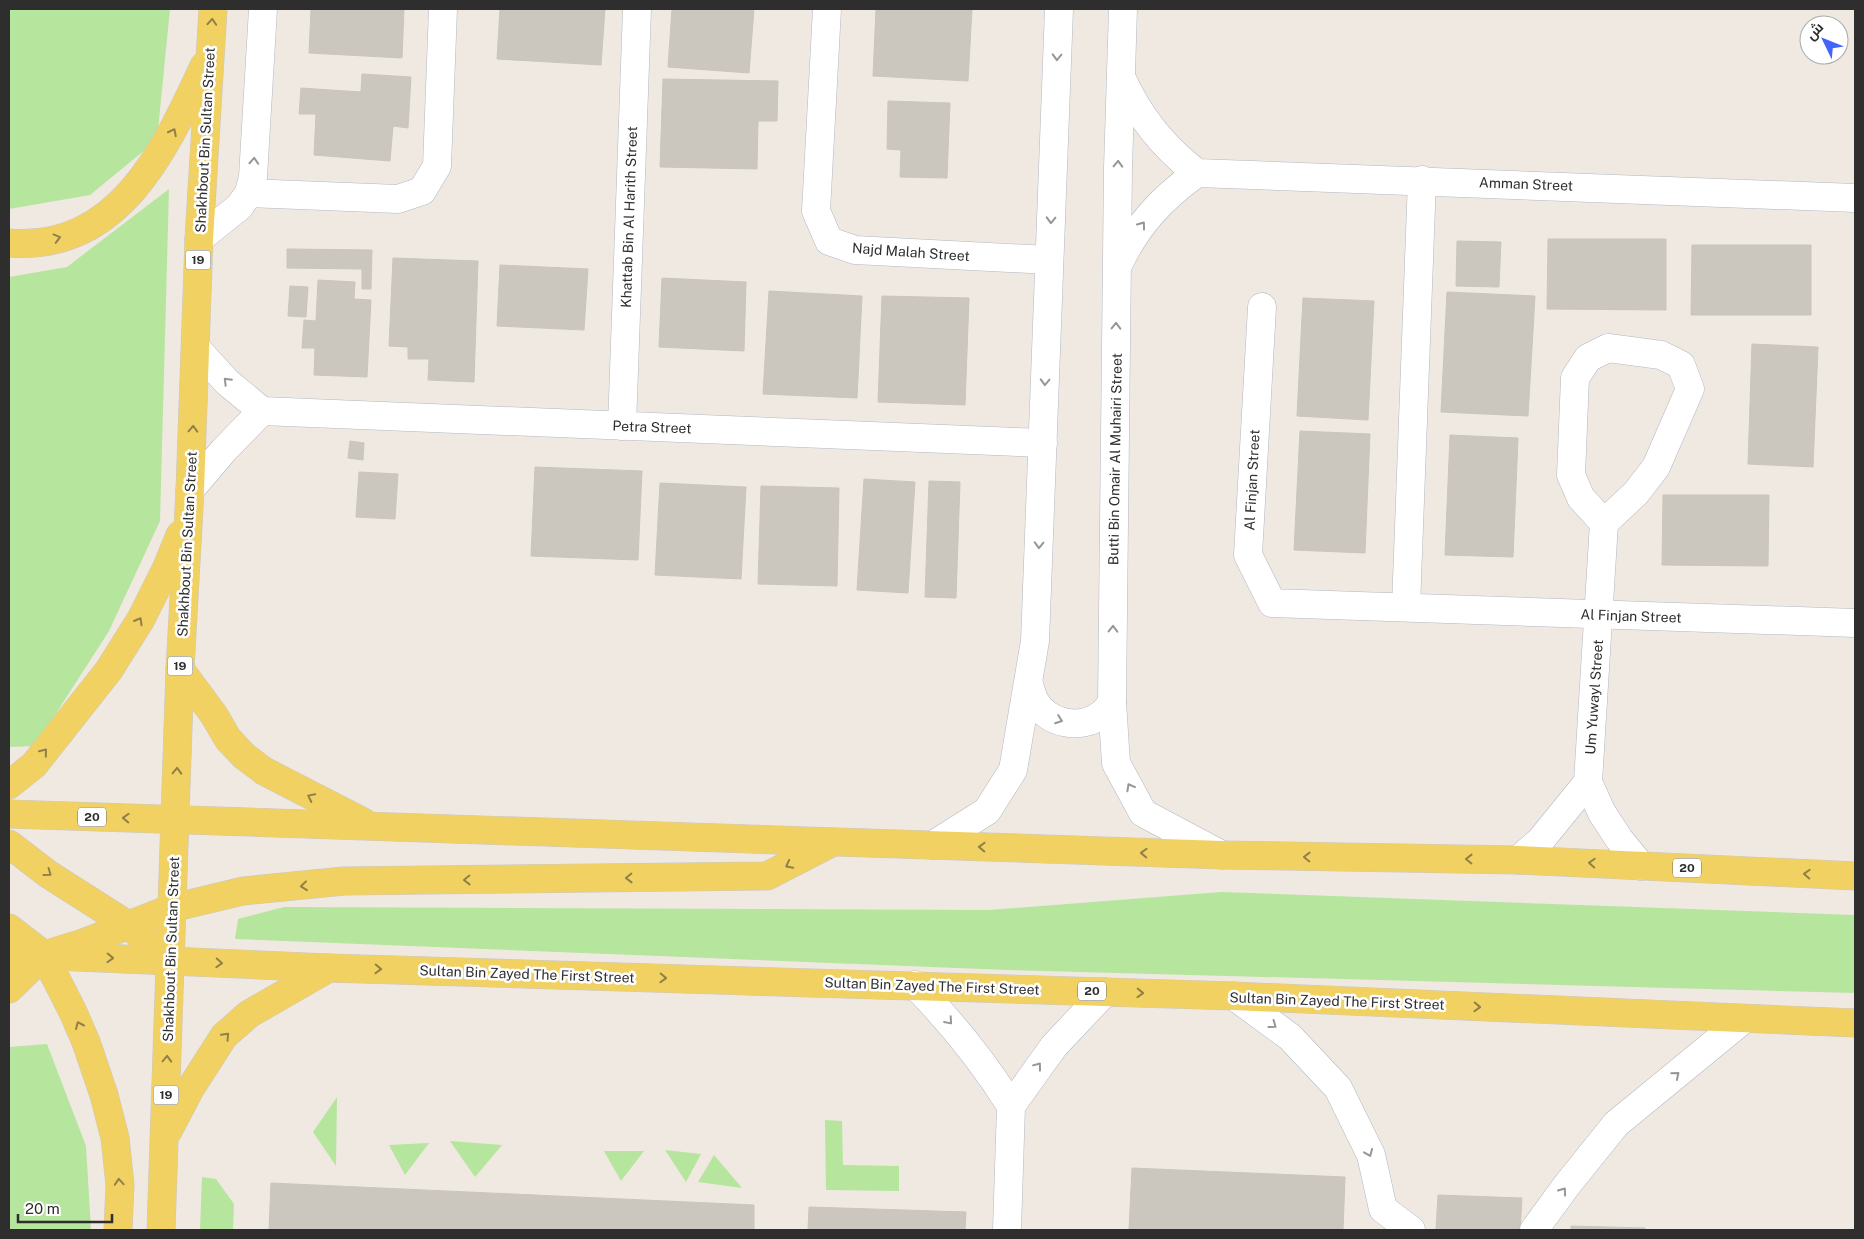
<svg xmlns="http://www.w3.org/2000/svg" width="1864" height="1239" font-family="'Public Sans',Cairo,sans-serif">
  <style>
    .green { fill: #b6e59e }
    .building { fill: #cbc7bf; stroke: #cbc5ba }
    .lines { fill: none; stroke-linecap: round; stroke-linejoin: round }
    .minor-casing { stroke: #b4b7c1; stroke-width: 29 }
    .major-casing { stroke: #c9c9c9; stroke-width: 29 }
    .minor { stroke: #fff; stroke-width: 28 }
    .major { stroke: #f2d163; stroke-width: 28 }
    .oneway { stroke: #908048 }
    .oneway2 { stroke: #969696 }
    .labels { text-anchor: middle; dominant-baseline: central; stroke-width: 5; stroke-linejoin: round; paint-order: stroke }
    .shield { fill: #fff; stroke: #6d6d6d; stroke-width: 1 }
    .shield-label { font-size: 12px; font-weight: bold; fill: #2e2e2e }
    .street-label { font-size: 14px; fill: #2e2e2e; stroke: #fff }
  </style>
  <rect width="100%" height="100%" fill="#efe9e1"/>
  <g class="green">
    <path d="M9 9H170L157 140 90 195 9 209Z"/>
    <path d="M169 189 160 521 109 631 35 746 9 747V277L67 267Z"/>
    <path d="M1221 892 1855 915V993L1008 970 235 939 238 919 284 907 989 910Z"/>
    <path d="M47 1044 86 1146 91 1230H9V1047Z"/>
    <path d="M337 1097 336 1166 313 1132Z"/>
    <path d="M825 1120 842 1121 843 1165 899 1166V1191L826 1190Z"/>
    <path d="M450 1141 502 1145 475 1177Z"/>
    <path d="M429 1143 405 1175 389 1145Z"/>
    <path d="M665 1150 701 1154 686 1182Z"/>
    <path d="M604 1151H644L621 1181Z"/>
    <path d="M714 1155 742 1188 698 1182Z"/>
    <path d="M202 1177 216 1179 234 1204 233 1230H200Z"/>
  </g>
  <g class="building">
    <path d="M311 9H404L402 58 309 53Z"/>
    <path d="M500 9H605L601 65 497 59Z"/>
    <path d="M672 9H754L749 73 668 67Z"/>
    <path d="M876 9H972L968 81 873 76Z"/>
    <path d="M362 74 411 77 408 128 393 126 390 161 314 155 316 114H299L301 88 361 92Z"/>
    <path d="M663 79 778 81 777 121H758L757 169 660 167Z"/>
    <path d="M888 101 950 103 947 178 900 177 901 150 887 149Z"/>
    <path d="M1548 239H1666V310L1547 309Z"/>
    <path d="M1457 241 1501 242 1499 287 1456 286Z"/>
    <path d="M1692 245H1811V315H1691Z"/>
    <path d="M287 249 372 250 371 289H362V269L287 268Z"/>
    <path d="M393 258 478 261 474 382 428 380 429 359H408V347L389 346Z"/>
    <path d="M500 265 588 269 584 330 497 326Z"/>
    <path d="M662 278 746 282 744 351 659 347Z"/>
    <path d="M318 280 355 282 354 299 371 300 367 377 314 375 315 348H302L304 320 316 321Z"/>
    <path d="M290 286 308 287 306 317 288 316Z"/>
    <path d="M769 291 862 296 857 398 763 394Z"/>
    <path d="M1447 292 1535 296 1528 416 1441 412Z"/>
    <path d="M882 296 969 298 965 405 878 402Z"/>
    <path d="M1303 298 1374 301 1368 420 1297 416Z"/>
    <path d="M1752 344 1818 347 1813 467 1748 464Z"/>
    <path d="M1300 431 1370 434 1365 553 1294 550Z"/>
    <path d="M1450 435 1518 438 1513 557 1445 555Z"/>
    <path d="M350 441 364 443 363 460 348 458Z"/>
    <path d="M535 467 642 471 638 560 531 556Z"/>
    <path d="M359 472 398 474 395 519 356 517Z"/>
    <path d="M864 479 915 482 908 593 857 590Z"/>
    <path d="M929 481 960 482 956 598 925 597Z"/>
    <path d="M660 483 746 487 741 579 655 575Z"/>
    <path d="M761 486 839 488 837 586 758 584Z"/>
    <path d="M1663 495H1769L1768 566 1662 565Z"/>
    <path d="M1132 1168 1345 1177 1343 1230H1129Z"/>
    <path d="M271 1183 754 1205V1230H269Z"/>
    <path d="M1438 1195 1522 1198 1520 1230H1436Z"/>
    <path d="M809 1207 966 1212 965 1230H808Z"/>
    <path d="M1571 1226 1645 1228V1230H1571Z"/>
  </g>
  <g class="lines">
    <g class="minor-casing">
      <g id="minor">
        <path d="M827 9 816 211 829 241 855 250 1049 260"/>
        <path d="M1123 9 1118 168 1112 702 1116 763 1143 813 1222 855"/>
        <path d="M1122 79C1139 117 1163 147 1197 173L1855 198"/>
        <path d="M249 193 398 199 422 191 437 166 443 9"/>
        <path d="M199 239 239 207 249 193 253 177 263 9"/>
        <path d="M1119 263C1138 224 1161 199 1197 173"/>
        <path d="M1262 307 1248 555 1272 603 1855 623"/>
        <path d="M196 348 227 382 262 411 1043 443"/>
        <path d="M622 426 637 9"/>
        <path d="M190 490 224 450 262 411"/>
        <path d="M1604 523 1581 498 1571 475 1575 378 1588 358 1608 348 1661 355 1681 365 1690 389 1656 467 1636 493 1604 523 1588 782 1602 813 1619 839 1641 866"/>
        <path d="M1406 607 1422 180"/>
        <path d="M1029 685C1031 690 1032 695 1034 700 1047 724 1081 731 1102 714 1106 711 1109 706 1112 702"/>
        <path d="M933 845 987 811 1013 770 1035 641 1059 9"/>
        <path d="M1518 860 1540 841 1588 782"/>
        <path d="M915 985C953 1024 983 1061 1011 1106"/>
        <path d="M1234 996 1290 1037 1338 1088 1371 1155 1383 1209 1411 1230"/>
        <path d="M1007 1230 1011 1106 1054 1046 1105 992"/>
        <path d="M1534 1230 1567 1185 1616 1124 1744 1019"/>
      </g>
    </g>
    <g class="major-casing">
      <g id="major">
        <path d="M9 243C119 252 165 150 204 66"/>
        <path d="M180 669 214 715 228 739 244 756 264 771 363 822"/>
        <path d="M9 785 34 765 109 670 141 619 167 567 180 535"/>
        <path d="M9 814 1222 855 1518 860 1855 876"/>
        <path d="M9 844 48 874 128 925 171 961"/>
        <path d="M9 928 44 955 73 1012 86 1042 104 1095 115 1138 120 1185 118 1230"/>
        <path d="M9 954 329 968 1234 996 1855 1023"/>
        <path d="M9 989 44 955 83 943 172 908 243 891 344 881 767 876 831 843"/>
        <path d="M168 1131 190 1089 224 1036 249 1014 329 968"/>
        <path d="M161 1230 180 669 190 490 199 239 213 9"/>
      </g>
    </g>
    <use href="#minor" class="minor"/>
    <use href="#major" class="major"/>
  </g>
  <defs><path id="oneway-chevron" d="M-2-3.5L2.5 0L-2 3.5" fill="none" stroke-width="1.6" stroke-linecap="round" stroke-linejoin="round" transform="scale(1.25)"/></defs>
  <g class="oneway">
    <use href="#oneway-chevron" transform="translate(212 22) rotate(-86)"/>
    <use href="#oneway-chevron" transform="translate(173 132) rotate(-63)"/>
    <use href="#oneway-chevron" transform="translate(57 238) rotate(-15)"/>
    <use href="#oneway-chevron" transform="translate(193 429) rotate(-88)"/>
    <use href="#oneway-chevron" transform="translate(139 621) rotate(-60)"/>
    <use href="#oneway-chevron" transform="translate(44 752) rotate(-51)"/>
    <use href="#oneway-chevron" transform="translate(177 771) rotate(-88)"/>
    <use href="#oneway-chevron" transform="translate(311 797) rotate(-154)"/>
    <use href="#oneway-chevron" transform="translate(126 818) rotate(-178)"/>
    <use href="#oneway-chevron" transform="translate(982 847) rotate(-178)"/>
    <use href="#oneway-chevron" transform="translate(1144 853) rotate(-178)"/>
    <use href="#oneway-chevron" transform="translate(1307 857) rotate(-179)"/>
    <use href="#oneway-chevron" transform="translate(1469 859) rotate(-179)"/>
    <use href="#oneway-chevron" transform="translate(1592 863) rotate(-177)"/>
    <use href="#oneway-chevron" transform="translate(789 865) rotate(152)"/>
    <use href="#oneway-chevron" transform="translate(48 873) rotate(36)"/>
    <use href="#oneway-chevron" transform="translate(1807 874) rotate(-177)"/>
    <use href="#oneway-chevron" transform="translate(629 878) rotate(179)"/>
    <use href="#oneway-chevron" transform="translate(467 880) rotate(179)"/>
    <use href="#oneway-chevron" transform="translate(304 886) rotate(174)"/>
    <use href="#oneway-chevron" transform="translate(110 958) rotate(2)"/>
    <use href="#oneway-chevron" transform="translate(219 963) rotate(3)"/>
    <use href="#oneway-chevron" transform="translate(378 969) rotate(2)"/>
    <use href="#oneway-chevron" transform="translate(663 978) rotate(2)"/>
    <use href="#oneway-chevron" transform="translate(1140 993) rotate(2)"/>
    <use href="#oneway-chevron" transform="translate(1477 1007) rotate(2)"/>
    <use href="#oneway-chevron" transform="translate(79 1025) rotate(-114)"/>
    <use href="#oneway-chevron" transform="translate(226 1036) rotate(-47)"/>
    <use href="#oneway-chevron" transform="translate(167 1059) rotate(-88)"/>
    <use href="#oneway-chevron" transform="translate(119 1182) rotate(-94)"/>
  </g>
  <g class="oneway2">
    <use href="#oneway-chevron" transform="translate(1057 57) rotate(92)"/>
    <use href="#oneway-chevron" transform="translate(254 161) rotate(-87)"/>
    <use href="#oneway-chevron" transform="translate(1118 164) rotate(-88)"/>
    <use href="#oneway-chevron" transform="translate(1051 220) rotate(92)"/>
    <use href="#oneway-chevron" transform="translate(1142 225) rotate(-54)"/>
    <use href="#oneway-chevron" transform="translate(1116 326) rotate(-89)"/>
    <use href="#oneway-chevron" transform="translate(227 381) rotate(-135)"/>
    <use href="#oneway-chevron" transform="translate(1045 382) rotate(92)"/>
    <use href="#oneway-chevron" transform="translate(1039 545) rotate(92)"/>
    <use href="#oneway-chevron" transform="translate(1113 629) rotate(-89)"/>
    <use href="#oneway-chevron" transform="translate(1059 720) rotate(20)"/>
    <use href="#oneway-chevron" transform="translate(1130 787) rotate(-119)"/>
    <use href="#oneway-chevron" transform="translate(949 1021) rotate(49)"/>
    <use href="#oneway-chevron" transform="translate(1273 1025) rotate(36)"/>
    <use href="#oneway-chevron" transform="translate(1038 1066) rotate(-53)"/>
    <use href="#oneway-chevron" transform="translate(1676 1075) rotate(-40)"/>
    <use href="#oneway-chevron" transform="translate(1369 1153) rotate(68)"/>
    <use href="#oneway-chevron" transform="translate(1563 1191) rotate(-54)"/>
  </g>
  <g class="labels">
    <g class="shield">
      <rect x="185.5" y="250.5" width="25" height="19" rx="4"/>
      <rect x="167.5" y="656.5" width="25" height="19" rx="4"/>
      <rect x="78" y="807.5" width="28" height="19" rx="4"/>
      <rect x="1673" y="858.5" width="28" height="19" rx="4"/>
      <rect x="1078" y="981.5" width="28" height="19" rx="4"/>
      <rect x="153.5" y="1085.5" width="25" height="19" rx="4"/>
    </g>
    <g class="shield-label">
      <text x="198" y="260">19</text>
      <text x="180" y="666">19</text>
      <text x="92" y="817">20</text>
      <text x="1687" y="868">20</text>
      <text x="1092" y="991">20</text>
      <text x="166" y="1095">19</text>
    </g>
    <g class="street-label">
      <text transform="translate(205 140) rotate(-87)">Shakhbout Bin Sultan Street</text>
      <text transform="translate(1526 184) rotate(2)">Amman Street</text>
      <text transform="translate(629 217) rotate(-88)">Khattab Bin Al Harith Street</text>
      <text transform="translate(911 252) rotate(4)">Najd Malah Street</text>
      <text transform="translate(652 427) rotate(2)">Petra Street</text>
      <text transform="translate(1115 459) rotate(-89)">Butti Bin Omair Al Muhairi Street</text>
      <text transform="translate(1252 480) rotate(-87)">Al Finjan Street</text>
      <text transform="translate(187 544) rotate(-87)">Shakhbout Bin Sultan Street</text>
      <text transform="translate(1631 616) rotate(2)">Al Finjan Street</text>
      <text transform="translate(1594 697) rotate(-86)">Um Yuwayl Street</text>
      <text transform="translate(171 949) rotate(-88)">Shakhbout Bin Sultan Street</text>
      <text transform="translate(527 974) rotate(2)">Sultan Bin Zayed The First Street</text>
      <text transform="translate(932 986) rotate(2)">Sultan Bin Zayed The First Street</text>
      <text transform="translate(1337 1001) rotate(2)">Sultan Bin Zayed The First Street</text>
    </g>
  </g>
  <rect width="1864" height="1239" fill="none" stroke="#2e2e2e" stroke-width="20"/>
  <g transform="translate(1824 40) rotate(313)"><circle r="24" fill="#ffffff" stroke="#ababab"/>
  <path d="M0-4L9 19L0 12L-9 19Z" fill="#4264fb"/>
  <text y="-8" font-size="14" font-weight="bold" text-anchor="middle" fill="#2e2e2e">ش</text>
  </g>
  <path d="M18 1214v8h94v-8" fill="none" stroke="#2e2e2e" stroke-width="2.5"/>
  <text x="25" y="1214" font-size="15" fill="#2e2e2e" stroke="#ffffff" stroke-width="4" paint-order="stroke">20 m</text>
</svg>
